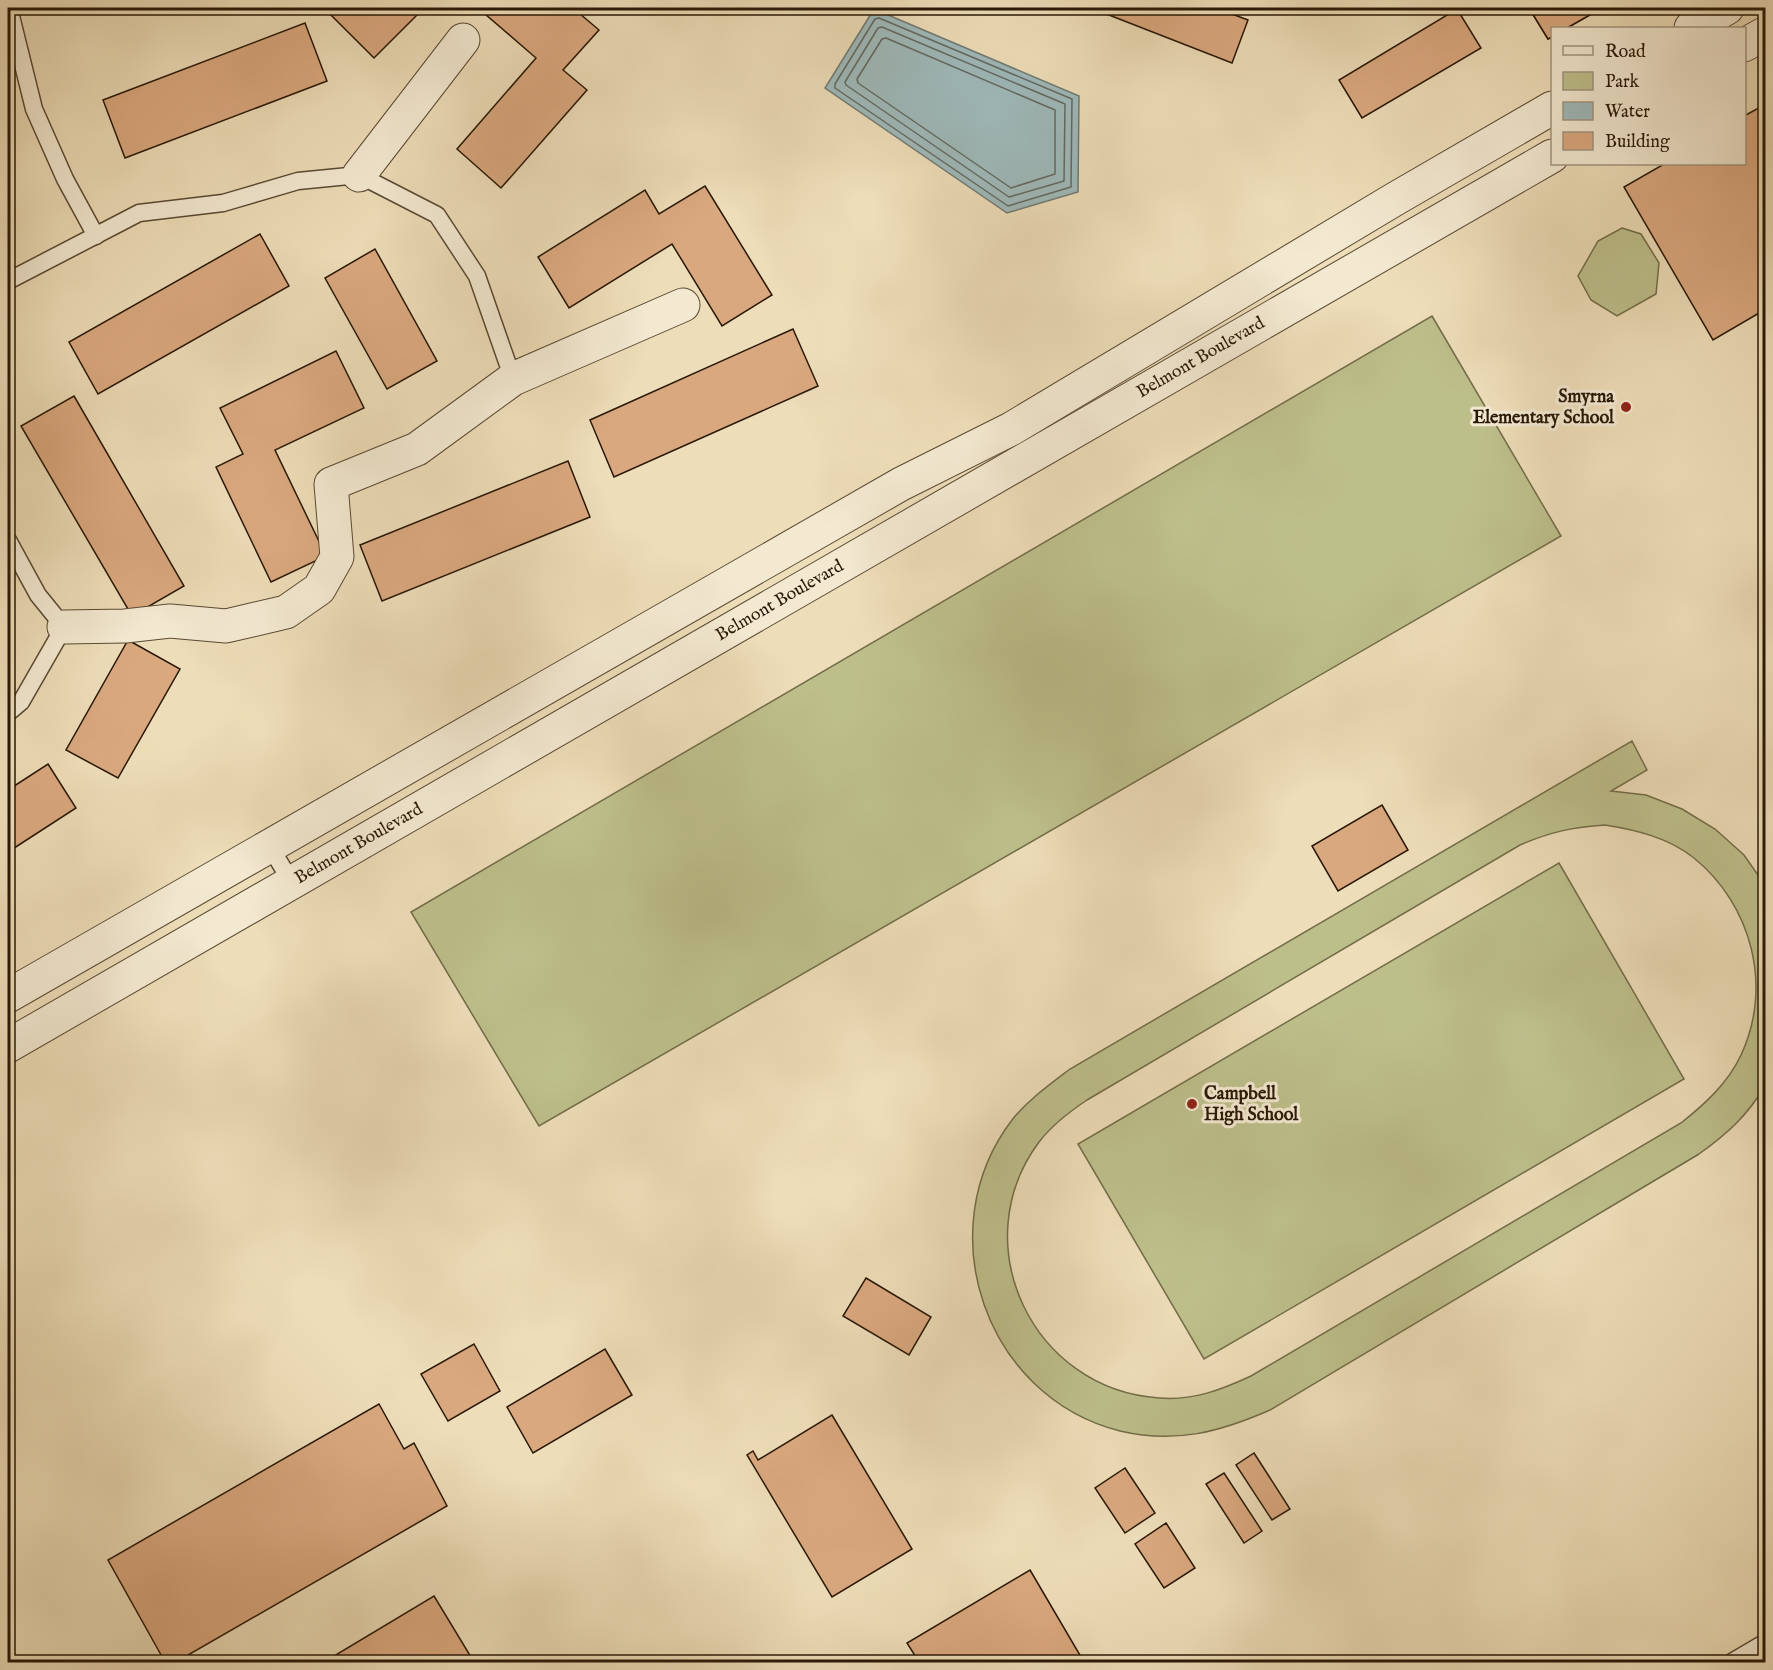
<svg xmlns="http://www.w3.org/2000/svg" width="1773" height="1670" font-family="'IM FELL English',serif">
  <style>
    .green { fill: #bdbf8b; stroke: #726c48; stroke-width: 1.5; fill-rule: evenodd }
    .water { fill: #9eb9ba; stroke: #6f7972; stroke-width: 1.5 }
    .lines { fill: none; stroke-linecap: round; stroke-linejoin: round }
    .shore { stroke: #636860; stroke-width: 1.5 }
    .building { fill: #daa87f; stroke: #281806; stroke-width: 1.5 }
    .service-casing { stroke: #594932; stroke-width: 19 }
    .minor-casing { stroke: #594932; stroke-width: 35 }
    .service { stroke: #f3e9d1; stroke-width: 16 }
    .minor { stroke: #f3e9d1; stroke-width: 33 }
    .poi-dot { fill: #8f2418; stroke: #f3e9d1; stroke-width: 2 }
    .labels { text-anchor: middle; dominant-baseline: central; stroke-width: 6; stroke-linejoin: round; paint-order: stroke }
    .street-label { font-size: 18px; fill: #281806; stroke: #f3e9d1 }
    .poi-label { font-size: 18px; font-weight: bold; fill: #281806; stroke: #f3e9d1; text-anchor: end }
  </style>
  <rect width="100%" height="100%" fill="#edddb8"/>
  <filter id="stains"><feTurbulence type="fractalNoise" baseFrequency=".00333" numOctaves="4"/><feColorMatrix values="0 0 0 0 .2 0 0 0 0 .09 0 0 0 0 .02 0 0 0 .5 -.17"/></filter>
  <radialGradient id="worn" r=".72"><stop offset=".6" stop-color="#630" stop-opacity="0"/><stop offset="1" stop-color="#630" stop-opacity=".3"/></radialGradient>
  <g class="green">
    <path d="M1622 228 1641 234 1659 263 1656 294 1617 316 1591 300 1578 276 1598 241Z"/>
    <path d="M1432 316 1561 536 539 1126 411 912Z"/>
    <path d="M1632 741 1647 770 1611 791 1646 795 1682 809 1715 829 1744 855 1765 885V1086C1747 1116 1727 1134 1699 1154L1270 1410C1220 1432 1175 1444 1120 1431 985 1397 928 1230 1012 1120 1028 1100 1049 1085 1070 1069ZM1605 825C1637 830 1669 838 1694 858 1752 905 1773 987 1741 1055 1728 1083 1705 1104 1681 1123L1251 1376C1221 1390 1192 1401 1159 1398 1033 1390 963 1244 1039 1142 1052 1125 1069 1112 1087 1100L1520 845C1550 832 1573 827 1605 825Z"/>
    <path d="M1559 863 1684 1079 1204 1359 1078 1144Z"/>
  </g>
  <path class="water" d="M874 9 1079 96 1078 192 1007 213 825 88Z"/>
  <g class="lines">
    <g class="shore">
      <path d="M879 18 1072 99 1071 187 1008 206 835 88V84L875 19Z"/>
      <path d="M882 27 1065 104 1064 181 1009 197 846 85 845 82 878 28Z"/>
      <path d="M886 38 1055 110V174L1011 188 858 83 857 79 882 39Z"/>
    </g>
  </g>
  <g class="building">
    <path d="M335 8H424L374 58 329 13Z"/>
    <path d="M478 8H573L599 30 563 70 587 90 501 188 457 149 536 58Z"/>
    <path d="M1107 8H1216L1248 20 1232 63 1104 13Z"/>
    <path d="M1529 8H1602L1567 28H1552V37L1548 39Z"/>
    <path d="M1529 8H1602L1567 28H1552V37L1548 39Z"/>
    <path d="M1457 9 1481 48 1362 118 1339 80Z"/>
    <path d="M305 23 327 81 125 158 103 100Z"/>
    <path d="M1766 104V309L1713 340 1624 187 1664 164H1744V116Z"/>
    <path d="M705 186 772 295 722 326 672 244 569 308 538 257 645 190 659 214Z"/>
    <path d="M260 234 289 286 98 394 69 342Z"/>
    <path d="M375 249 437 361 387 389 325 278Z"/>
    <path d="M793 329 818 386 614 477 590 420Z"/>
    <path d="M336 351 364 408 275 450 326 556 271 582 216 467 243 454 220 408Z"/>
    <path d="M74 396 184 586 132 616 21 426Z"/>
    <path d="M568 461 590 517 382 601 360 545Z"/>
    <path d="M128 640 180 669 118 778 66 750Z"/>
    <path d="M48 764 76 808 8 852V790Z"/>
    <path d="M1382 805 1408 850 1338 891 1312 846Z"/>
    <path d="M866 1278 931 1317 909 1355 843 1316Z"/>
    <path d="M474 1344 500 1391 448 1421 421 1374Z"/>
    <path d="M605 1349 632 1395 533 1453 507 1407Z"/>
    <path d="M379 1404 404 1449 414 1443 447 1506 176 1662H165L108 1560Z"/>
    <path d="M832 1415 912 1549 832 1597 747 1455 753 1451 758 1460Z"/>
    <path d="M1254 1453 1290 1509 1272 1520 1236 1465Z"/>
    <path d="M1125 1468 1155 1513 1125 1533 1095 1488Z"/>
    <path d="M1224 1473 1262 1531 1244 1543 1206 1484Z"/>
    <path d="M1166 1523 1195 1568 1164 1588 1135 1544Z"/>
    <path d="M1030 1570 1084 1662H919L907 1643Z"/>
    <path d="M434 1596 474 1662H324Z"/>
  </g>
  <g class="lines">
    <g class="service-casing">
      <g id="service">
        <path d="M9 8 34 109 65 179 96 236"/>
        <path d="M8 281 139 213 223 203 298 181 359 175 437 215 477 276 513 379"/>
        <path d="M8 540 38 595 64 627 21 702 8 713"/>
        <path d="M269 845 292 883"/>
        <path d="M1732 1662 1766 1642"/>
      </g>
    </g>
    <g class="minor-casing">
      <g id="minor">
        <path d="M1691 28 1727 8"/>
        <path d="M1744 45 1766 33"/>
        <path d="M359 175 463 40"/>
        <path d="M64 627 125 626 170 621 226 626 286 612 319 589 337 557 331 484 417 449 513 379 683 305"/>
        <path d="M8 996 901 484 1011 429 1395 199 1552 108"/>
        <path d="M8 1046 1552 156"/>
      </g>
    </g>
    <use href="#service" class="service"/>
    <use href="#minor" class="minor"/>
  </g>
  <g class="poi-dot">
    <circle cx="1626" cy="407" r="6"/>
    <circle cx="1192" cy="1104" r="6"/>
  </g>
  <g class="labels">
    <g class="street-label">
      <text transform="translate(1201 358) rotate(-30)">Belmont Boulevard</text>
      <text transform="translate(780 601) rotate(-30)">Belmont Boulevard</text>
      <text transform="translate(359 844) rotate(-30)">Belmont Boulevard</text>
    </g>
    <g class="poi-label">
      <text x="1614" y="397">Smyrna<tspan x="1614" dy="21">Elementary School</tspan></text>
      <text x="1204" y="1094" text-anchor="start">Campbell<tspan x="1204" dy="21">High School</tspan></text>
    </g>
  </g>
  <rect width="1773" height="1670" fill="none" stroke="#edddb8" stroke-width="30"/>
  <rect x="9" y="9" width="1755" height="1652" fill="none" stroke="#281806" stroke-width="3"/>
  <rect x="15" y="15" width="1743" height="1640" fill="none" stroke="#281806" stroke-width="1.5"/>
  <rect x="1551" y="27" width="195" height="138" fill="#f3e9d1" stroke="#a29580" stroke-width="1.5"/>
  <rect x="1563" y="46" width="30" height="9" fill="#f3e9d1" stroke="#a29580" stroke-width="1.5"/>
  <text x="1605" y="57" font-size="18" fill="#281806">Road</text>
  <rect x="1563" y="72" width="30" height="18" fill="#bdbf8b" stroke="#a29580" stroke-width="1.5"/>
  <text x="1605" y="87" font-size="18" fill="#281806">Park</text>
  <rect x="1563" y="102" width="30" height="18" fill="#9eb9ba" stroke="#a29580" stroke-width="1.5"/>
  <text x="1605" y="117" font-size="18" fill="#281806">Water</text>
  <rect x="1563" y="132" width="30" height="18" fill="#daa87f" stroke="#a29580" stroke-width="1.5"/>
  <text x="1605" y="147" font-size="18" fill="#281806">Building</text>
  <rect width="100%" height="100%" filter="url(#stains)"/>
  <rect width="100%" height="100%" fill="url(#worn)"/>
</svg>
